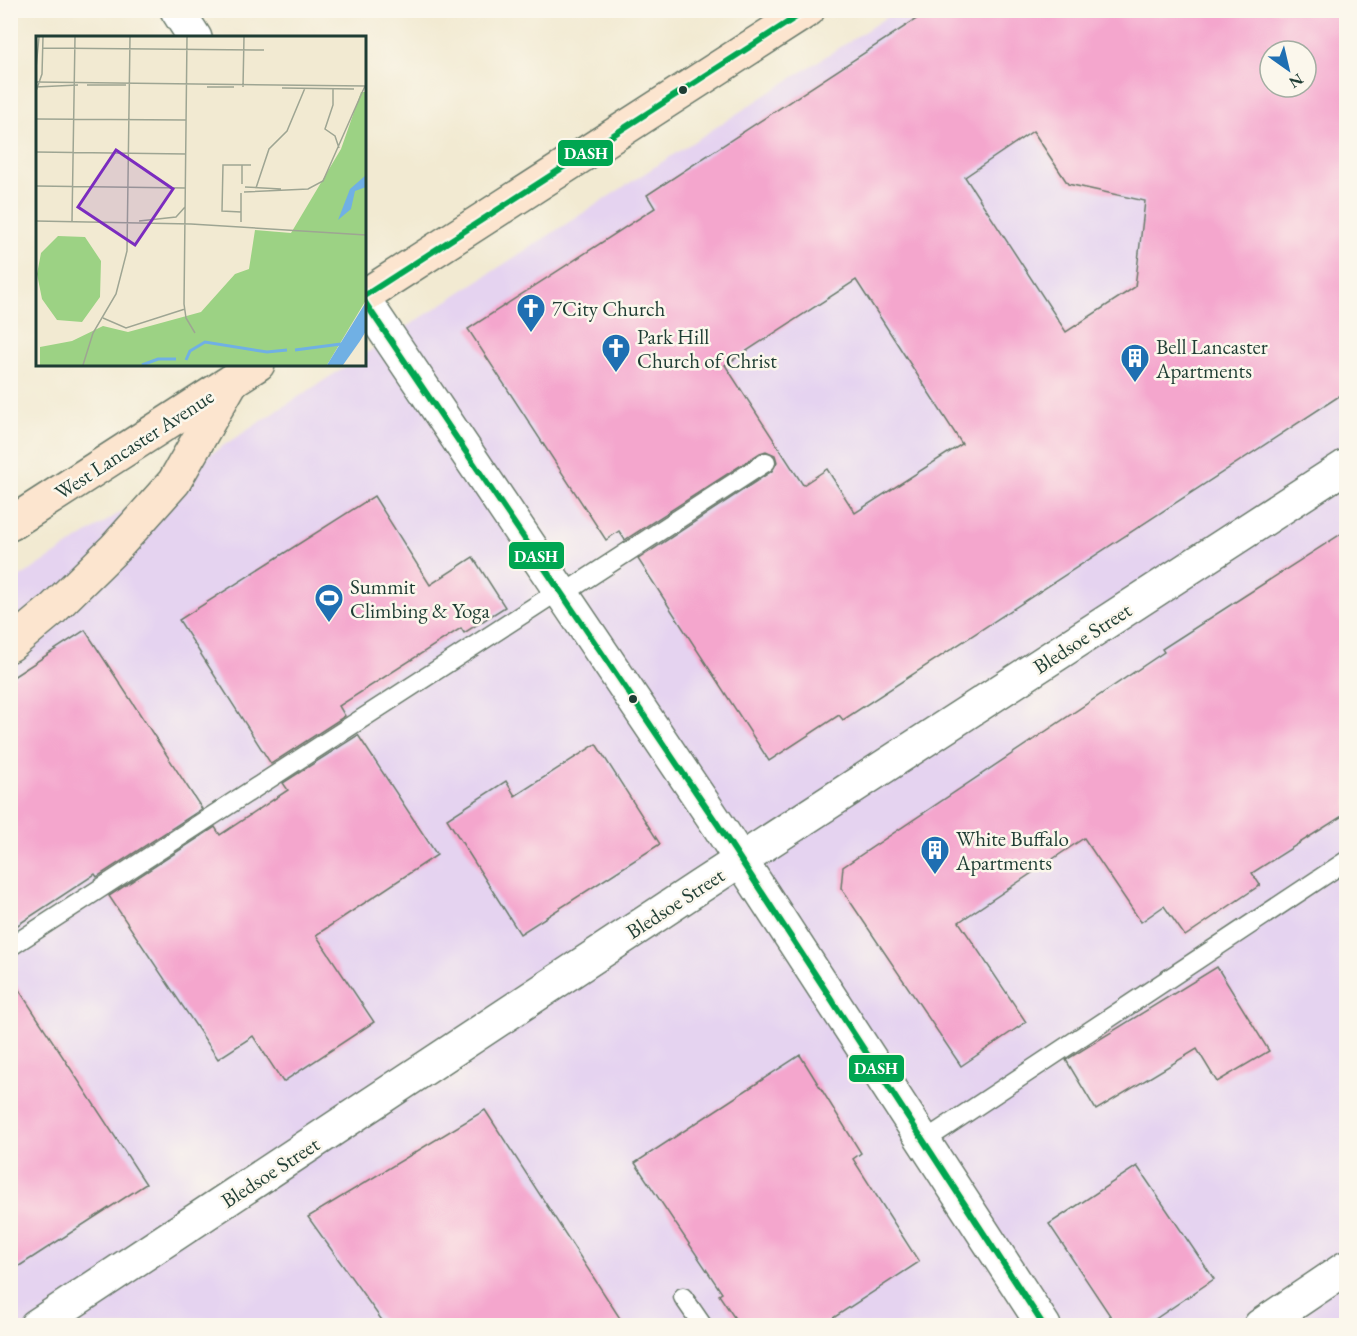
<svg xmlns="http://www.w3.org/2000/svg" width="1357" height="1336" font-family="'EB Garamond',serif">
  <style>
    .built { fill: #e5d3f0; fill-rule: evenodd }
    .building { fill: #f4a6cd; fill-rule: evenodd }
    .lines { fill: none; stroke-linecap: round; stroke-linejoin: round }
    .service-casing { stroke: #697a6b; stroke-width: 21 }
    .minor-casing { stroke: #697a6b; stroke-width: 36 }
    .tertiary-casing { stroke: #697a6b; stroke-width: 36 }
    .secondary-casing { stroke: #697a6b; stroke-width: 36 }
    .service { stroke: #fff; stroke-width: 18 }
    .minor { stroke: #fff; stroke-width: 33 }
    .tertiary { stroke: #fff; stroke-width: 33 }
    .secondary { stroke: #fce5cf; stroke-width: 33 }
    .bus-1-casing { stroke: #fbf7ec; stroke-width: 10 }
    .bus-1 { stroke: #00a651; stroke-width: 6 }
    .bus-dot { fill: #1f3d34; stroke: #fbf7ec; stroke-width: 2 }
    .labels { text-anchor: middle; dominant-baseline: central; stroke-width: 5; stroke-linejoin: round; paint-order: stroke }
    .poi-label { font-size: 21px; fill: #1f3d34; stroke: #fbf7ec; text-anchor: start }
    .street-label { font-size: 21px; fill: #1f3d34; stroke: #fbf7ec }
    .inset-river { fill: none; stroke: #70b0e4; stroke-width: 3 }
    .inset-road { fill: none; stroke: #9ea593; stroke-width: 1.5 }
    .view { fill: #7b2cbf; fill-opacity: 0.15; stroke: #7b2cbf; stroke-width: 3 }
    .inset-edge { fill: none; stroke: #1f3d34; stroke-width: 3 }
    .line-badge { stroke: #fbf7ec; stroke-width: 2 }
    .badge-label { font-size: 16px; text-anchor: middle; font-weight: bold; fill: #fff }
  </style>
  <rect width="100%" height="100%" fill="#fbf7ec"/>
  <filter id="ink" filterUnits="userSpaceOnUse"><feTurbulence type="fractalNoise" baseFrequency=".0167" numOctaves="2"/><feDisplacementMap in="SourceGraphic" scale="12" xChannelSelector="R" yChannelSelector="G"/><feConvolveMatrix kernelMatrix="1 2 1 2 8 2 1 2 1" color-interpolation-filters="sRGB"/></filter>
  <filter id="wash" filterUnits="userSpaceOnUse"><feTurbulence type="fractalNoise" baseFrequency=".008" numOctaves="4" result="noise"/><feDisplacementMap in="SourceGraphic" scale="24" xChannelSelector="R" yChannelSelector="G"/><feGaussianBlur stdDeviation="1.35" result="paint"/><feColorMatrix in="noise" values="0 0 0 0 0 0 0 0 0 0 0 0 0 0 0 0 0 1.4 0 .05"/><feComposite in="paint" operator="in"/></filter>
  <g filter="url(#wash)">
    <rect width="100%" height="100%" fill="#f2ead2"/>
    <path class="built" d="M896 11H1346V1325L11 1326V583L348 365 364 364 365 354ZM1270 51H1306V87H1270Z"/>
    <g id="blocks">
      <g class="building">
        <path d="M930 10H1347V391L843 720 839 715 769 761 638 559 772 471 777 462 775 455 766 451 760 453 625 540 619 531 606 540 468 329 655 208 647 195ZM1270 51H1306V87H1270ZM1033 131 1068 184 1145 201 1135 287 1066 332 965 177ZM856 280 962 444 855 513 827 469 803 485 725 365Z"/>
        <path d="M374 496 430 585 473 557 505 607 464 633 461 628 339 706 345 716 271 764 179 620Z"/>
        <path d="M1347 530V813L1252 873 1260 885 1185 936 1164 906 1141 922 1084 838 959 922 1026 1022 961 1066 841 888 843 867 1164 652 1162 649Z"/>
        <path d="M85 630 202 809 97 877 95 874 10 930V679Z"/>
        <path d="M358 735 437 855 316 935 374 1022 283 1082 253 1036 218 1059 109 896 215 827 220 835 288 790 283 783Z"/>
        <path d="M596 744 660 844 520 934 447 819 506 781 515 796Z"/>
        <path d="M1217 967 1269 1051 1217 1082 1197 1049 1096 1110 1066 1060Z"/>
        <path d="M10 976 146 1184 10 1272Z"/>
        <path d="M800 1055 861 1153 853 1159 919 1262 821 1326H740L719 1295 722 1293 635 1163Z"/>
        <path d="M485 1110 625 1326H386L308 1217Z"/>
        <path d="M1137 1166 1214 1279 1145 1326H1117L1049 1224Z"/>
      </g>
    </g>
  </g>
  <g filter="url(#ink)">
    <use href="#blocks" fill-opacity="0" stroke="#697a6b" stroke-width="1.5"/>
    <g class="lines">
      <g class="service-casing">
        <g id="service">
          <path d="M563 594 766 462"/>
          <path d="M10 947 560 590"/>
          <path d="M924 1141 1346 861"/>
          <path d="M683 1297 703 1326"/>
        </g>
      </g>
      <g class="minor-casing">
        <g id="minor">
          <path d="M364 300 718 825 1044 1326"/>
          <path d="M36 1326 699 887 1346 466"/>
          <path d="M1260 1326 1346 1268"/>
        </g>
      </g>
      <g class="tertiary-casing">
        <path id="tertiary" d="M177 10 195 38"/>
      </g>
      <g class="secondary-casing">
        <g id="secondary">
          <path d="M364 296 808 10"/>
          <path d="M10 524 258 364"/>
          <path d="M10 645 53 609 115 548 174 482 232 381"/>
        </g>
      </g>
      <use href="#service" class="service"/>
      <use href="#minor" class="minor"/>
      <use href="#tertiary" class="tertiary"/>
      <use href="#secondary" class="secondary"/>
      <g class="bus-1-casing">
        <g id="bus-1">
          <path d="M364 296 807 10"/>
          <path d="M364 301 718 825 1044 1326"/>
        </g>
      </g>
      <use href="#bus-1" class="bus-1"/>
    </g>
  </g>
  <defs>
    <g id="church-pin" transform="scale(1.5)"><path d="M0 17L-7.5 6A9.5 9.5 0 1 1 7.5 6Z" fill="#1f6fb2" stroke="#fbf7ec"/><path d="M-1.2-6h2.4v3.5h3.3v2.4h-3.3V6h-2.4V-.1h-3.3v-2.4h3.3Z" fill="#fff"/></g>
    <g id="building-pin" transform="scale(1.5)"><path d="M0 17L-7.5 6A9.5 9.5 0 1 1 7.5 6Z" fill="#1f6fb2" stroke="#fbf7ec"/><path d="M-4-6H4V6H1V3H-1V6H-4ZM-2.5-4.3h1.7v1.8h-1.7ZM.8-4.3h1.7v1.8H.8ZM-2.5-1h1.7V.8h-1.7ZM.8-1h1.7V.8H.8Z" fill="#fff"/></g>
    <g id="stadium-pin" transform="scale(1.5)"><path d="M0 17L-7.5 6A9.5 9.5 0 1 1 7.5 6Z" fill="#1f6fb2" stroke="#fbf7ec"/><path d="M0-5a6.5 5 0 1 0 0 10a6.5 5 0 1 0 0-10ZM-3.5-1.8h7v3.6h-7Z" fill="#fff"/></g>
  </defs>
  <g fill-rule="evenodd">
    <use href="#church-pin" x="531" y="308"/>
    <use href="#church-pin" x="616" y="348"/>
    <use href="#building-pin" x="1135" y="358"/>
    <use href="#stadium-pin" x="329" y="598"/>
    <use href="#building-pin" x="935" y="850"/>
  </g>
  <g class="bus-dot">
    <circle cx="683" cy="90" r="5"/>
    <circle cx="633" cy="699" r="5"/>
  </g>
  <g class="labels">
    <g class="poi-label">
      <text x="552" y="308">7City Church</text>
      <text x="637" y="336">Park Hill<tspan x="637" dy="24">Church of Christ</tspan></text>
      <text x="1156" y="346">Bell Lancaster<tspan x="1156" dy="24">Apartments</tspan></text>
      <text x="350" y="586">Summit<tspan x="350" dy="24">Climbing &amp; Yoga</tspan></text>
      <text x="956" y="838">White Buffalo<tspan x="956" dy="24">Apartments</tspan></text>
    </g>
    <g class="street-label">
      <text transform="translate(134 444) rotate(-33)">West Lancaster Avenue</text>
      <text transform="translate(1082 638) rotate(-33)">Bledsoe Street</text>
      <text transform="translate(675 903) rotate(-33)">Bledsoe Street</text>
      <text transform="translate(270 1172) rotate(-33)">Bledsoe Street</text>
    </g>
  </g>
  <g transform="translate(36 36)">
    <rect width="330" height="330" fill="#f2ead2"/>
    <path d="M325 56H330V264L291 329H4V311L36 305 67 290 92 296 165 276 199 238 213 233 219 194 255 197 305 113ZM22 200 49 201 65 225 64 261 46 286 21 284 6 263 1 238 5 217Z" fill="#9cd284"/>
    <path d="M330 139V151L319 155 315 173 302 184 314 153ZM330 266V295L324 305 307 329H291Z" fill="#70b0e4"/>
    <path class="inset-river" d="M259 314 305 308M150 324 154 315 169 306 231 316 251 314M106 329 122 323H140"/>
    <path class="inset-road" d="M151 1 148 268 150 282 159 297M7 12 228 14M0 32 3 1M0 46 330 50M51 49H90M0 51 42 49M171 51H198M207 51 208 1M246 52 318 53M297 52V69L289 93 299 100 303 112M0 55 6 38 7 1M0 83 150 84M0 116 150 118M206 148V129M0 150 149 152M209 151 245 153M220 152 233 113 251 95 269 52M208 156 272 153 287 145 329 50M205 176 186 175 187 129H215M0 185 155 188 330 199M36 185 39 1M103 185 140 181 149 171M205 186V157M67 282 90 292 149 273M47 329 57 297 80 258 91 215 94 1"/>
    <path class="view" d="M80 114 137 153 99 209 42 171Z"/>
    <rect width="330" height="330" class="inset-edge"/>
  </g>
  <g class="line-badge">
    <rect x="557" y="139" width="57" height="28" rx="6" fill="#00a651"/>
    <rect x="508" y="541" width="57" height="29" rx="6" fill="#00a651"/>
    <rect x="848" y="1054" width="57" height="29" rx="6" fill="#00a651"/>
  </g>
  <g class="badge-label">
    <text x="586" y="159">DASH</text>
    <text x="536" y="562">DASH</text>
    <text x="876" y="1074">DASH</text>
  </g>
  <rect width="1357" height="1336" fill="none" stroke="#fbf7ec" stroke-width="36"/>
  <g transform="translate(1288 69) rotate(146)"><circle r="28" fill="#fbf7ec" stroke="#a3ada2" stroke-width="1.5"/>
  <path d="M0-4.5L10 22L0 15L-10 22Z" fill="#1f6fb2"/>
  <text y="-9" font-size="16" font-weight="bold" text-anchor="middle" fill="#1f3d34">N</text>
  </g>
</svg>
